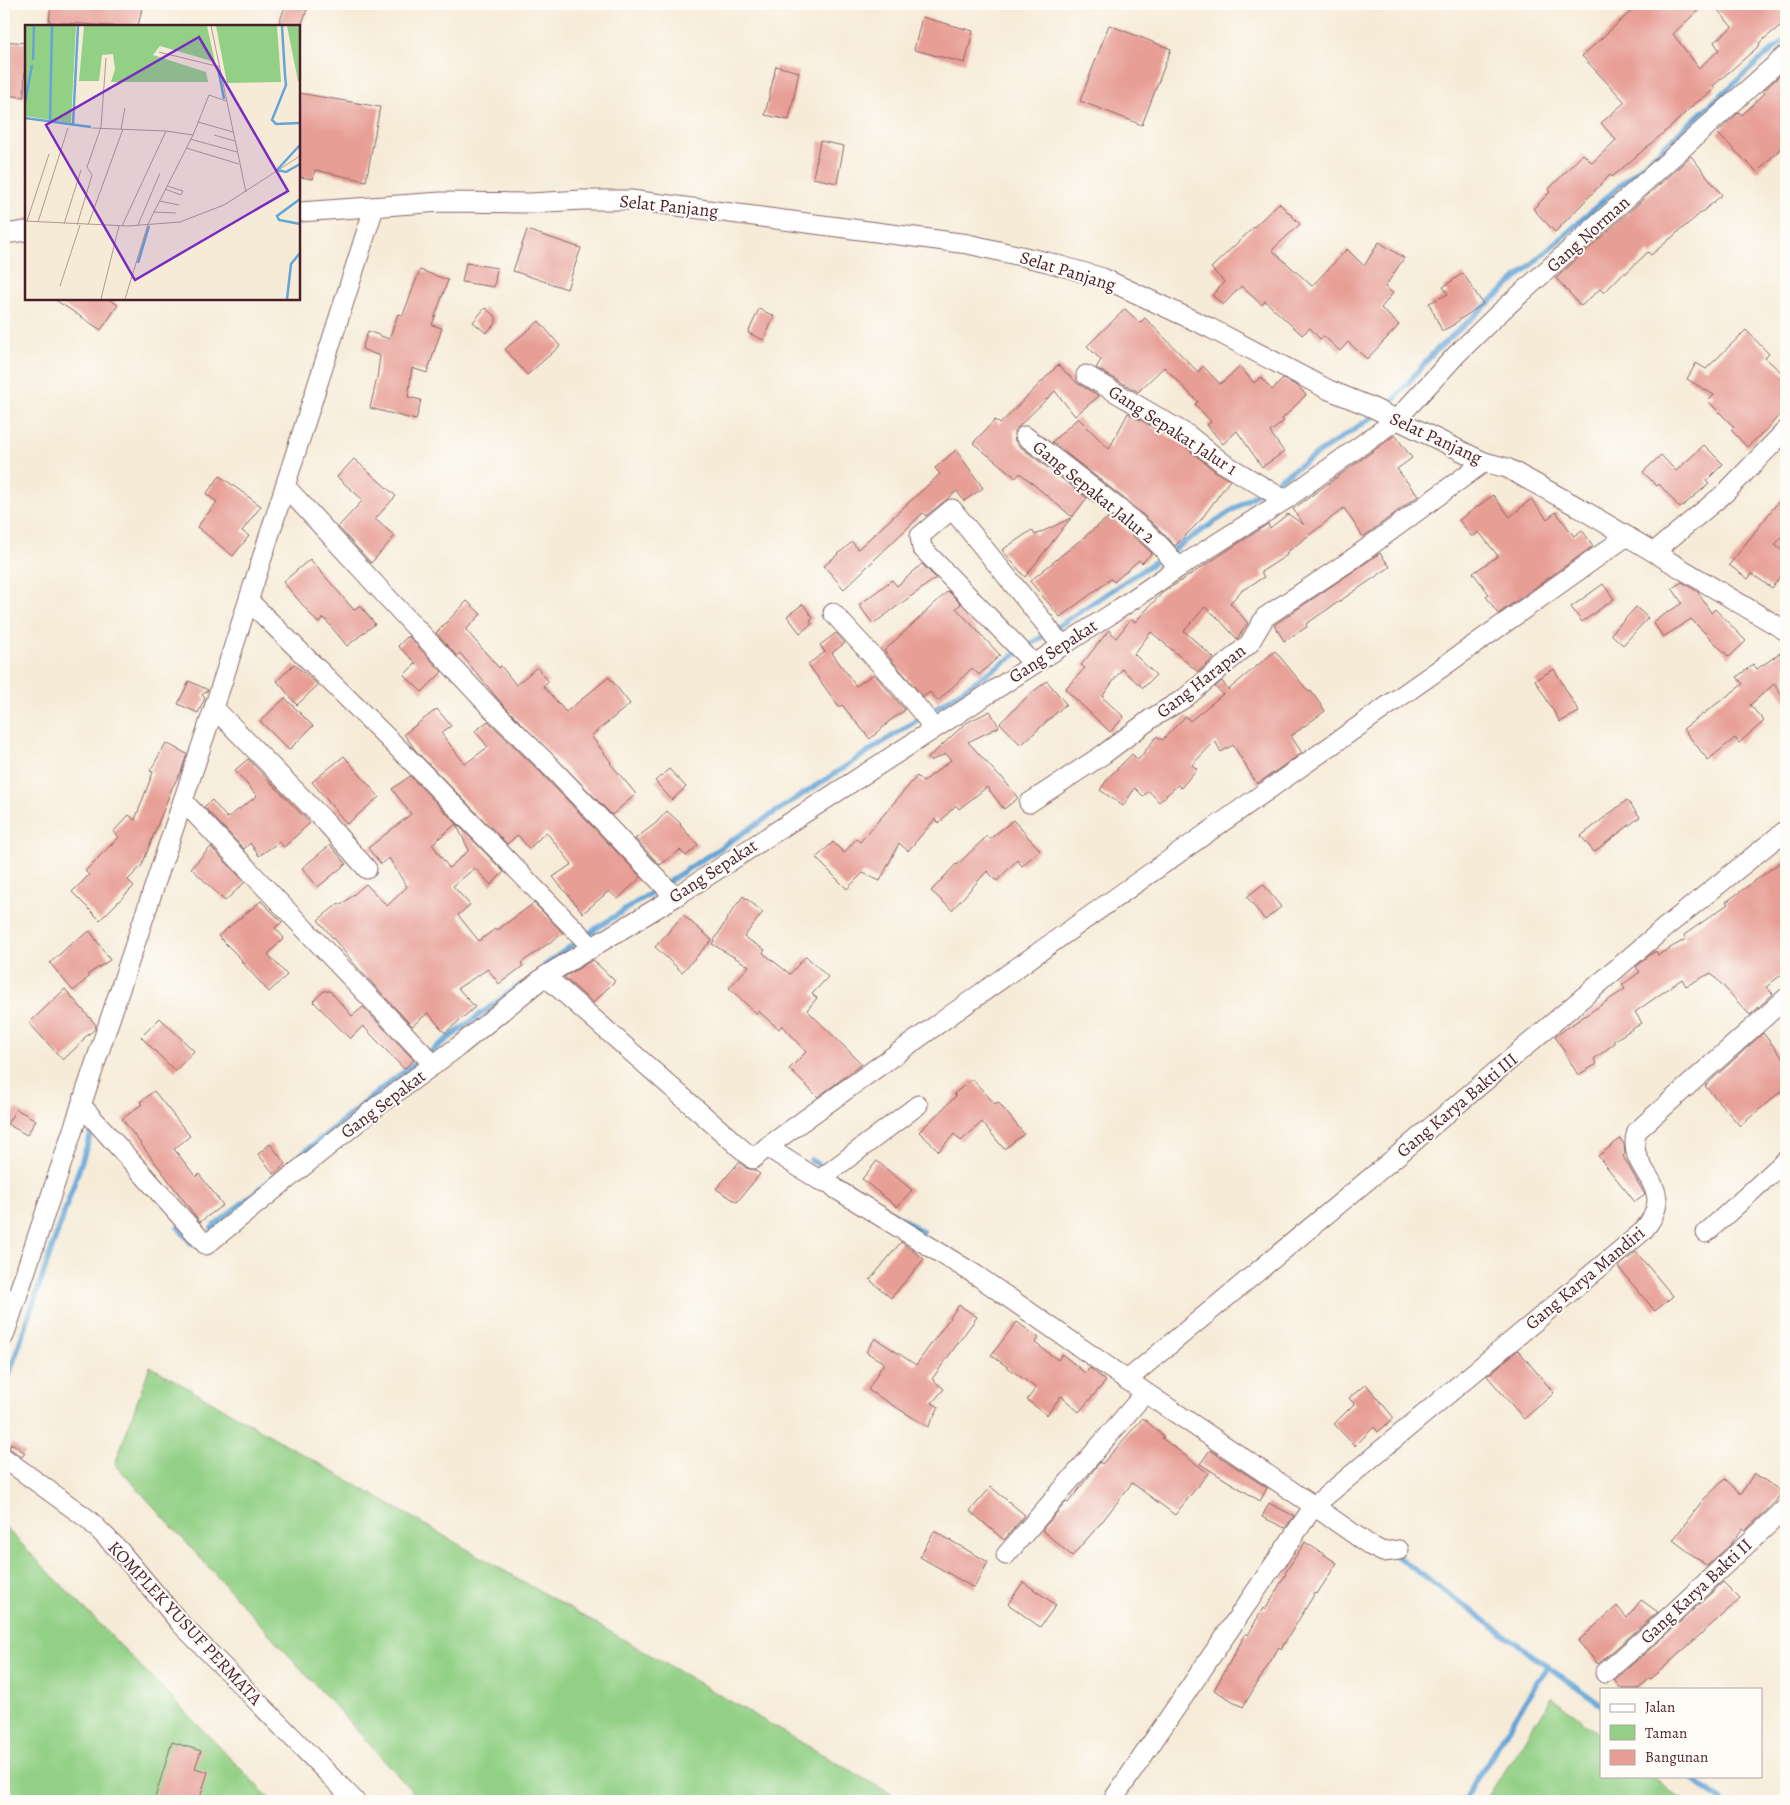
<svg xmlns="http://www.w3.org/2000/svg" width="1790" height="1805" font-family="Alegreya,serif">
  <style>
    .green { fill: #92d085; stroke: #6e7858 }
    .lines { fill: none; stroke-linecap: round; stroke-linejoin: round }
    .stream { stroke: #63a5d7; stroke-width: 5.5 }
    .building { fill: #e79e95; fill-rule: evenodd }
    .minor-casing { stroke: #866667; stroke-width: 21 }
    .minor { stroke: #fff; stroke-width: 19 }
    .labels { text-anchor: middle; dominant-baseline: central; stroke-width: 4; stroke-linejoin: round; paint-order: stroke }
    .street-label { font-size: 18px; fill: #4a1f2b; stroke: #fdfcf7 }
    .inset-river { fill: none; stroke: #63a5d7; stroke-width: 2.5 }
    .inset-road { fill: none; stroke: #b19992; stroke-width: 1 }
    .view { fill: #7b2cbf; fill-opacity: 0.15; stroke: #7b2cbf; stroke-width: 2.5 }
    .inset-edge { fill: none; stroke: #4a1f2b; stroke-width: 2.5 }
  </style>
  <rect width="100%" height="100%" fill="#fdfcf7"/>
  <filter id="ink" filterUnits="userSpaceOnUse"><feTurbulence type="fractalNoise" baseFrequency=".02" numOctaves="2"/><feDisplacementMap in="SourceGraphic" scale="10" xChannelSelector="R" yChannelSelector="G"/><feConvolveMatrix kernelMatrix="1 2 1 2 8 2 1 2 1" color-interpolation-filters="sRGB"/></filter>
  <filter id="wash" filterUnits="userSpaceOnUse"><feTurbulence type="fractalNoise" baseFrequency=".0096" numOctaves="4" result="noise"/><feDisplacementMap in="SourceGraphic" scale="20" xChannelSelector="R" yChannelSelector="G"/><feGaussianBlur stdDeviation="1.12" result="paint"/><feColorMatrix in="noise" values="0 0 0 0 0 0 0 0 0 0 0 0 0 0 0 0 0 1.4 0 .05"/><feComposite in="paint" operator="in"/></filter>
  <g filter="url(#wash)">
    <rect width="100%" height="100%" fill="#f6ebd7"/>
    <g class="green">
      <path d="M150 1366 903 1801H421L115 1464Z"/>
      <path d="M4 1526 272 1801H4Z"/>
      <path d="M1552 1697 1601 1736V1776H1651L1683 1801H1485Z"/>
    </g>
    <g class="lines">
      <g class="stream">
        <path d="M1269 486 1389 406 1433 353 1758 62 1786 39"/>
        <path d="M544 966 586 935 934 709 1261 491"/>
        <path d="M811 1160 923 1232"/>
        <path d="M178 1227 192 1244"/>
        <path d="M212 1228 390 1082 521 984"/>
        <path d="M4 1389 92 1131 95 1134"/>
        <path d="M1395 1555 1601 1705"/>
        <path d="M1690 1776 1722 1801"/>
        <path d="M1463 1801 1548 1665"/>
      </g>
    </g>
    <g id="blocks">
      <g class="building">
        <path d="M51 4H143L138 26H110L49 22Z"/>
        <path d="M286 4 307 10 301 26H278Z"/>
        <path d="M1639 4H1705L1673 34 1699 68 1719 50 1714 42 1732 27 1713 4H1786V21L1759 43 1760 45 1713 86 1715 89 1692 106 1675 123 1612 177 1610 175 1555 232 1533 209 1550 192 1548 190 1583 154 1592 163 1616 140 1601 123 1625 102 1582 56Z"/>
        <path d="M922 17 973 31 965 63 914 50Z"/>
        <path d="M1109 25 1171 49 1142 125 1080 101Z"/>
        <path d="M4 41 26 43 24 97 4 95Z"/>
        <path d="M776 66 799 72 789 120 765 115Z"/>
        <path d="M1786 70V143L1757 172 1717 133 1739 112 1742 115 1765 93 1763 91Z"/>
        <path d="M299 93 380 107 366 181 315 170 313 179 299 177Z"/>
        <path d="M820 141 844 146 837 183 813 178Z"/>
        <path d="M1691 156 1722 195 1651 255 1648 252 1625 274 1624 272 1604 293 1600 289 1581 306 1556 278Z"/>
        <path d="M1279 203 1300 224 1272 250 1312 286 1347 249 1364 266 1379 242 1404 258 1385 287 1393 293 1381 308 1399 325 1367 359 1348 342 1340 351 1324 336 1320 339 1310 328 1302 335 1265 301 1262 305 1241 286 1223 305 1212 295 1224 282 1211 268Z"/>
        <path d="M527 230 581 248 567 289 513 271Z"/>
        <path d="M466 263 497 268 494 287 462 282Z"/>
        <path d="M420 270 448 280 432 325 442 328 427 373 412 368 408 397 421 400 416 420 370 408 377 378 380 356 362 349 368 331 389 339 398 314 403 315Z"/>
        <path d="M1463 273 1483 304 1455 323V324L1442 331 1429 303 1448 294 1443 287Z"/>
        <path d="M54 299H109L118 305 101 330Z"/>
        <path d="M485 308 496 317V323L486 333 473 322Z"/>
        <path d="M759 309 774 316 764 340 748 333Z"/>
        <path d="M1125 309 1140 323 1145 318 1198 372 1203 366 1220 384 1240 367 1254 383 1261 377 1272 390 1283 379 1298 386 1306 395 1282 419 1284 421 1270 432 1284 452 1262 467 1237 431 1223 444 1207 425 1211 422 1195 404 1198 402 1164 367 1138 392 1096 368 1101 360 1087 346Z"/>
        <path d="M539 321 560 346 527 375 505 349Z"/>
        <path d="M1746 330 1769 354 1765 358 1786 376V407L1769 427 1747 447 1731 430 1734 427 1708 401 1714 395 1687 379 1696 363 1706 369Z"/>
        <path d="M1058 365 1077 383 1099 396 1075 416 1055 391 1014 431V435L1015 441 1018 445 1087 498 1072 517 1020 473 1016 478 973 443 995 420 1000 424Z"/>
        <path d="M1128 413 1182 444 1216 472 1230 480 1200 521 1175 546 1158 528 1126 500 1052 442 1078 418 1109 449Z"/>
        <path d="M1395 435 1412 458 1397 469 1418 496 1363 537 1344 508 1286 553 1287 555 1261 572 1264 577 1241 591 1230 603 1248 623 1237 639 1218 618 1205 607 1184 631 1214 658 1198 672 1151 632 1134 654 1156 675 1143 688 1122 669 1102 697 1124 717 1110 732 1065 689 1085 668 1081 665 1109 630 1116 638 1131 619 1135 622 1162 593 1268 524 1270 528 1288 514 1304 525 1293 509Z"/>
        <path d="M1704 445 1723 464 1706 481 1709 484 1680 508 1659 484 1657 486 1643 472 1661 455 1676 471Z"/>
        <path d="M956 450 983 488 964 501 957 491 926 516 923 513 844 589 824 566 852 542 858 549 940 474 935 468Z"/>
        <path d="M354 459 396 496 375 519 395 536 371 563 338 527 363 500 337 477Z"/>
        <path d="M220 476 261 506 242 531 249 536 233 556 197 527 217 502 206 494Z"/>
        <path d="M1786 492V531L1775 545 1786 554V568L1772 588 1752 574 1748 579 1729 565Z"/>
        <path d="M1493 495 1510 517 1531 499 1547 519 1556 512 1574 536 1582 530 1593 546 1498 614 1486 596 1489 594 1473 573 1498 556 1479 532 1472 537 1459 520Z"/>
        <path d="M1110 516 1152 553 1142 563 1139 560 1114 582 1111 579 1060 617 1030 581Z"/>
        <path d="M1071 518 1025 577 1002 550 1032 530 1035 535Z"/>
        <path d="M1380 553 1390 567 1306 624 1307 627 1284 641 1274 625Z"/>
        <path d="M310 559 354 610 360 605 375 624 347 646 324 618 318 623 283 582Z"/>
        <path d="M922 564 936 578 873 624 859 605 892 580 897 586Z"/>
        <path d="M1682 582 1698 592 1711 613 1715 609 1746 641 1729 657 1691 619 1663 637 1653 622 1682 603 1672 588Z"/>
        <path d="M1603 584 1614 599 1582 622 1571 607Z"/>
        <path d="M948 591 961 604 956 608 1000 655 979 675 972 668 938 701 930 692 923 697 884 651Z"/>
        <path d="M467 601 481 614 466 630 499 668 501 666 516 685 537 667 549 682 543 686 566 712 609 677 630 704 591 736 611 762 610 763 636 794 612 815 502 704 460 653 457 656 436 633Z"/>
        <path d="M803 604 813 618 810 621 812 624 800 633 787 616Z"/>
        <path d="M1636 607 1648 618 1623 645 1611 634Z"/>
        <path d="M836 633 845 643 832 653 856 686 874 674 905 710 887 723V724L870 739 842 705 839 707 808 664 825 652 820 645Z"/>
        <path d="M408 636 442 672 422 692 404 675 416 663 398 646Z"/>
        <path d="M1786 649V702L1774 684 1750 705 1764 721 1739 743 1735 738 1708 760 1683 729 1743 684 1737 677 1753 664 1757 669Z"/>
        <path d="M1275 651 1309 692 1311 691 1325 711 1291 736 1302 753 1257 784 1233 745 1221 752 1215 741 1192 765 1197 769 1181 788 1178 785 1159 802 1149 791 1143 796 1135 788 1123 806 1100 790 1109 777 1132 754 1138 760 1157 736 1162 740 1186 716 1190 721 1223 694 1215 687 1222 681 1228 690Z"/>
        <path d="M294 664 318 685 297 705 277 681Z"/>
        <path d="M1554 669 1579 712 1560 722 1535 680Z"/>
        <path d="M189 681 208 690 202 695 205 698 198 713 178 704Z"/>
        <path d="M1047 681 1066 704 1021 745 1000 723 1030 694Z"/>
        <path d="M285 698 313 726 289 750 260 721Z"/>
        <path d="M437 709 451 726 441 733 465 764 488 747 475 731 488 721 539 771 641 877 618 899 609 891 583 913 553 877 572 864 546 832 529 849 518 835 507 844 416 751 404 734Z"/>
        <path d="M990 711 999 727 968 742 1000 777 1001 776 1018 798 1004 809 987 787 959 809 956 805 939 823 935 819 908 851 899 843 880 881 863 873 847 889 816 858 833 842 844 853 856 839 860 842 917 776 923 782 951 760 946 754 930 761 928 758 966 723Z"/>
        <path d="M166 743 187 754 181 772 172 788 142 865 128 880 134 886 100 920 72 892 89 875 85 871 119 837 113 832 129 815 135 820 153 772 150 771Z"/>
        <path d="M344 756 379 797 347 824 312 782Z"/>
        <path d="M248 759 310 823 284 847 279 842 259 856 250 843 244 849 204 807 212 800 227 818 257 796 235 770Z"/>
        <path d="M669 769 686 787 672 800 655 781Z"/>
        <path d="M410 776 504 872 491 885 475 868 453 886 470 905 458 915 479 941 495 929 496 931 534 903 563 933 521 963 523 966 499 984 488 969 458 988 475 1007 445 1033 428 1013 412 1026 357 967 318 920 339 903 341 905 366 884 387 906 407 887 389 858 381 864 368 848 411 814 392 789ZM456 824 469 850 449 868 432 844Z"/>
        <path d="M1627 800 1640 817 1594 852 1581 836Z"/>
        <path d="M667 811 681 824 680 825 698 845 686 856 680 850 660 865 635 839 656 823Z"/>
        <path d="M1013 820 1040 850 1022 866 1017 860 997 881 987 871 952 910 931 891 956 864 957 865 987 836 990 839Z"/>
        <path d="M330 845 346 864 318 887 302 868Z"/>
        <path d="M211 847 245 882 225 901 191 868Z"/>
        <path d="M1786 858V971L1766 987 1773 994 1750 1015 1711 973 1686 986 1682 979 1635 1012 1642 1023 1613 1041 1615 1043 1594 1059 1597 1064 1578 1075 1555 1036 1625 989 1622 985 1640 972 1636 967 1650 955 1656 951 1658 955 1686 939 1684 935 1728 904 1726 902Z"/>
        <path d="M1263 884 1281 907 1265 920 1247 897Z"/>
        <path d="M743 896 763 912 744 937 765 950 763 953 790 974 806 956 828 977 812 994 817 998 807 1010 862 1064 818 1097 789 1069 806 1052 782 1025 779 1029 758 1011 757 1014 729 988 749 966 712 944 730 914Z"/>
        <path d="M261 901 282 922 275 928 284 938 268 954 287 975 269 992 241 961 242 960 218 936Z"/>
        <path d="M683 915 712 940 682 972 655 947Z"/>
        <path d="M90 931 110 960 87 975 89 977 73 991 50 963 72 943Z"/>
        <path d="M593 960 615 981 593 1003 564 977Z"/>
        <path d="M65 989 96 1025 95 1029 83 1039 84 1040 63 1060 29 1023Z"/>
        <path d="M324 991H330L352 1016 363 1007 414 1060 404 1069 363 1026 350 1039 313 1001Z"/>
        <path d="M160 1018 194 1051 175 1071 141 1037Z"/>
        <path d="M1763 1033 1786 1062V1087L1740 1126 1705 1086Z"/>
        <path d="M972 1079 995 1104 998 1102 1024 1134 1004 1149 982 1122 961 1141 954 1134 939 1151 919 1132 956 1096 954 1094Z"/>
        <path d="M154 1091 190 1136 174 1149 196 1177 199 1174 223 1205 200 1222 122 1119 142 1104 140 1102Z"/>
        <path d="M16 1109 36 1120 27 1135 7 1124Z"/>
        <path d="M1620 1139 1624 1144 1625 1154 1623 1156 1644 1193 1645 1195 1635 1202 1598 1156Z"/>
        <path d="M270 1144 286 1164 274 1174 258 1154Z"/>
        <path d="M877 1161 912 1190 897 1207 862 1179Z"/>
        <path d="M739 1162 746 1168 754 1170 760 1174 737 1202 716 1189Z"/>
        <path d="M901 1242 924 1259 891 1298 870 1280Z"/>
        <path d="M1636 1252 1673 1296 1655 1311 1618 1267Z"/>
        <path d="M959 1305 977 1317 932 1379 944 1389 932 1403 939 1407 928 1427 868 1390 884 1363 866 1352 875 1338 916 1365Z"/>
        <path d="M1017 1322 1039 1338 1035 1343 1058 1360 1062 1354 1085 1373 1090 1368 1106 1381 1079 1412 1061 1396 1047 1415 1027 1400 1036 1388 991 1355Z"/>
        <path d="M1518 1350 1554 1393 1524 1419 1487 1376Z"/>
        <path d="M1366 1384 1394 1418 1378 1432 1374 1427 1355 1446 1334 1424 1354 1404 1349 1398Z"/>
        <path d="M1143 1418 1164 1437 1162 1438 1208 1473 1175 1515 1132 1483 1101 1523 1072 1556 1042 1530 1066 1502 1068 1503 1100 1462 1102 1464Z"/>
        <path d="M12 1443 25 1453 22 1457 9 1448Z"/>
        <path d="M1210 1450 1267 1488 1260 1501 1200 1464Z"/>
        <path d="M1754 1473 1782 1492 1775 1502 1746 1530 1743 1528 1731 1544 1707 1566 1673 1540 1702 1501 1725 1479 1741 1494Z"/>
        <path d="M991 1487 1025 1515 1004 1540 970 1511Z"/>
        <path d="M1269 1503 1294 1516 1285 1528 1262 1517Z"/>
        <path d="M934 1531 988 1562 974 1588 920 1557Z"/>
        <path d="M1305 1542 1337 1563 1317 1594 1315 1593 1281 1649 1279 1647 1243 1707 1214 1690 1246 1633 1248 1635 1263 1608 1265 1610 1286 1574 1285 1573Z"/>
        <path d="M1023 1582 1056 1605 1040 1627 1008 1604Z"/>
        <path d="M1723 1582 1740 1599 1651 1679 1650 1678 1638 1689H1621L1614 1680 1664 1637Z"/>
        <path d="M1641 1600 1658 1612 1598 1664 1578 1641 1617 1606 1627 1618Z"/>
        <path d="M172 1742 201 1751 195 1768 208 1772 199 1801H154Z"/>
      </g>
    </g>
  </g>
  <g filter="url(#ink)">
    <use href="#blocks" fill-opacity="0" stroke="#866667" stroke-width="1"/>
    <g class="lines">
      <g class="minor-casing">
        <g id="minor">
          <path d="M299 212 441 202 531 203 582 200H631L968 244 1047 262 1103 278 1210 328 1329 390 1369 406 1484 462 1507 468 1578 507 1786 631"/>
          <path d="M4 234 26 231"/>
          <path d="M1086 375 1188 435 1223 463 1285 500"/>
          <path d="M1025 436C1057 460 1088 484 1119 509 1140 527 1163 545 1178 568"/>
          <path d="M286 487 386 596 491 708 547 763 675 897"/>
          <path d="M1654 552 1725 493 1786 430"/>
          <path d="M249 601 414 764 587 942 591 949"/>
          <path d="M833 613 901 687 927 719 931 730"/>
          <path d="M1034 664 922 548 920 536 952 509 1043 621 1054 636 1063 644"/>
          <path d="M214 708 322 818 367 869"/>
          <path d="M183 801 434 1065"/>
          <path d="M1029 803 1104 754 1152 718 1185 698 1249 644 1265 617 1351 560 1484 462"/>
          <path d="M545 976 753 1159 767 1147"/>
          <path d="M81 1105 206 1245 379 1105 459 1046 545 976 675 897 1113 613 1178 568 1285 500 1396 420 1457 354 1497 315 1786 55"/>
          <path d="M819 1180 918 1105"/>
          <path d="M1706 1233 1786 1160"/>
          <path d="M4 1336 214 708 374 208"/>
          <path d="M1127 1380 1404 1150 1662 930 1786 830"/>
          <path d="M4 1458 89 1520 119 1550 181 1624 355 1801"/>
          <path d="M1399 1550 1383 1552 1371 1546 1314 1506 1127 1380 976 1275 836 1189 831 1184 819 1180 767 1147C1052 940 1341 740 1627 536"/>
          <path d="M1006 1555 1145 1393"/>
          <path d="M1605 1673 1657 1628 1786 1508"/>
          <path d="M1112 1801 1314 1506 1642 1232C1684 1184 1623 1173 1637 1131L1786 998"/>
        </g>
      </g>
      <use href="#minor" class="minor"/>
    </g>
  </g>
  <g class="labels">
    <g class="street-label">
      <text transform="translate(669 206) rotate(6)">Selat Panjang</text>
      <text transform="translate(1588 234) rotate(-42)">Gang Norman</text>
      <text transform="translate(1068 271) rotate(17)">Selat Panjang</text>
      <text transform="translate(1173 430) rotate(33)">Gang Sepakat Jalur 1</text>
      <text transform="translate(1436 438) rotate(25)">Selat Panjang</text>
      <text transform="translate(1094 492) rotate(39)">Gang Sepakat Jalur 2</text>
      <text transform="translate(1053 651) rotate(-33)">Gang Sepakat</text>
      <text transform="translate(1201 681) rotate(-38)">Gang Harapan</text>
      <text transform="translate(713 871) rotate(-33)">Gang Sepakat</text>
      <text transform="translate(383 1104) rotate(-37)">Gang Sepakat</text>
      <text transform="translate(1457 1105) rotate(-40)">Gang Karya Bakti III</text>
      <text transform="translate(1585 1278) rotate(-40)">Gang Karya Mandiri</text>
      <text transform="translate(1696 1591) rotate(-43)">Gang Karya Bakti II</text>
      <text transform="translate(185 1623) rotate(47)">KOMPLEK YUSUF PERMATA</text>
    </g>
  </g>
  <g transform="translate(25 25)">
    <rect width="275" height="275" fill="#f6ebd7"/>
    <path d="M0 1H51L46 98 0 91ZM59 1H182L190 37 135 21 128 30 181 47 183 57H86L90 44 88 29 77 30 74 56H54ZM191 1H252L256 57 202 58ZM262 1H275V56H273Z" fill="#92d085"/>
    <path class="inset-river" d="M257 1 260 50M8 35 9 1M193 43 199 74M260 50 261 60 247 95 251 99 275 98M0 78 7 40M0 93 66 102M25 97 27 1M48 100 53 1M275 120 252 145 261 147 275 139M275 174 252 191 254 195 275 199M113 238 124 201M262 274 266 239 275 228"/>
    <path class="inset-road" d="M186 1 221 167M134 27 195 42M173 97 208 107M67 103 141 106 97 201M96 104 100 83M141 106 168 110M189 110 210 116M165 114 212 127M161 123 214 139M142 161 158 166M140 164 156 170 158 166M134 176 154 180M128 187 151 188M0 196 103 201 155 197 199 180 275 131M2 196 24 129M13 197 43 103M39 199 56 145M52 200 67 150 62 142 76 102 81 33M63 200 98 104M113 200 135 148M35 261 55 200M76 274 94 201M100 274 123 199 168 110 184 70 201 76"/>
    <path class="view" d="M174 12 263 166 110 255 21 100Z"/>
    <rect width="275" height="275" class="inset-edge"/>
  </g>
  <rect width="1790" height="1805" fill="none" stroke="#fdfcf7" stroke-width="20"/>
  <rect x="1600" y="1688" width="162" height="90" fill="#fdfcf7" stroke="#b5a4a5"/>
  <rect x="1610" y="1704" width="25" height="8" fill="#ffffff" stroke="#b5a4a5"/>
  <text x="1645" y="1712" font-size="15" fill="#4a1f2b">Jalan</text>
  <rect x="1610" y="1725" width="25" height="15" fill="#92d085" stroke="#b5a4a5"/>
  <text x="1645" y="1738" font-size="15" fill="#4a1f2b">Taman</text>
  <rect x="1610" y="1750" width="25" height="15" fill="#e79e95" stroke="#b5a4a5"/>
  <text x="1645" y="1762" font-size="15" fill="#4a1f2b">Bangunan</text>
</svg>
